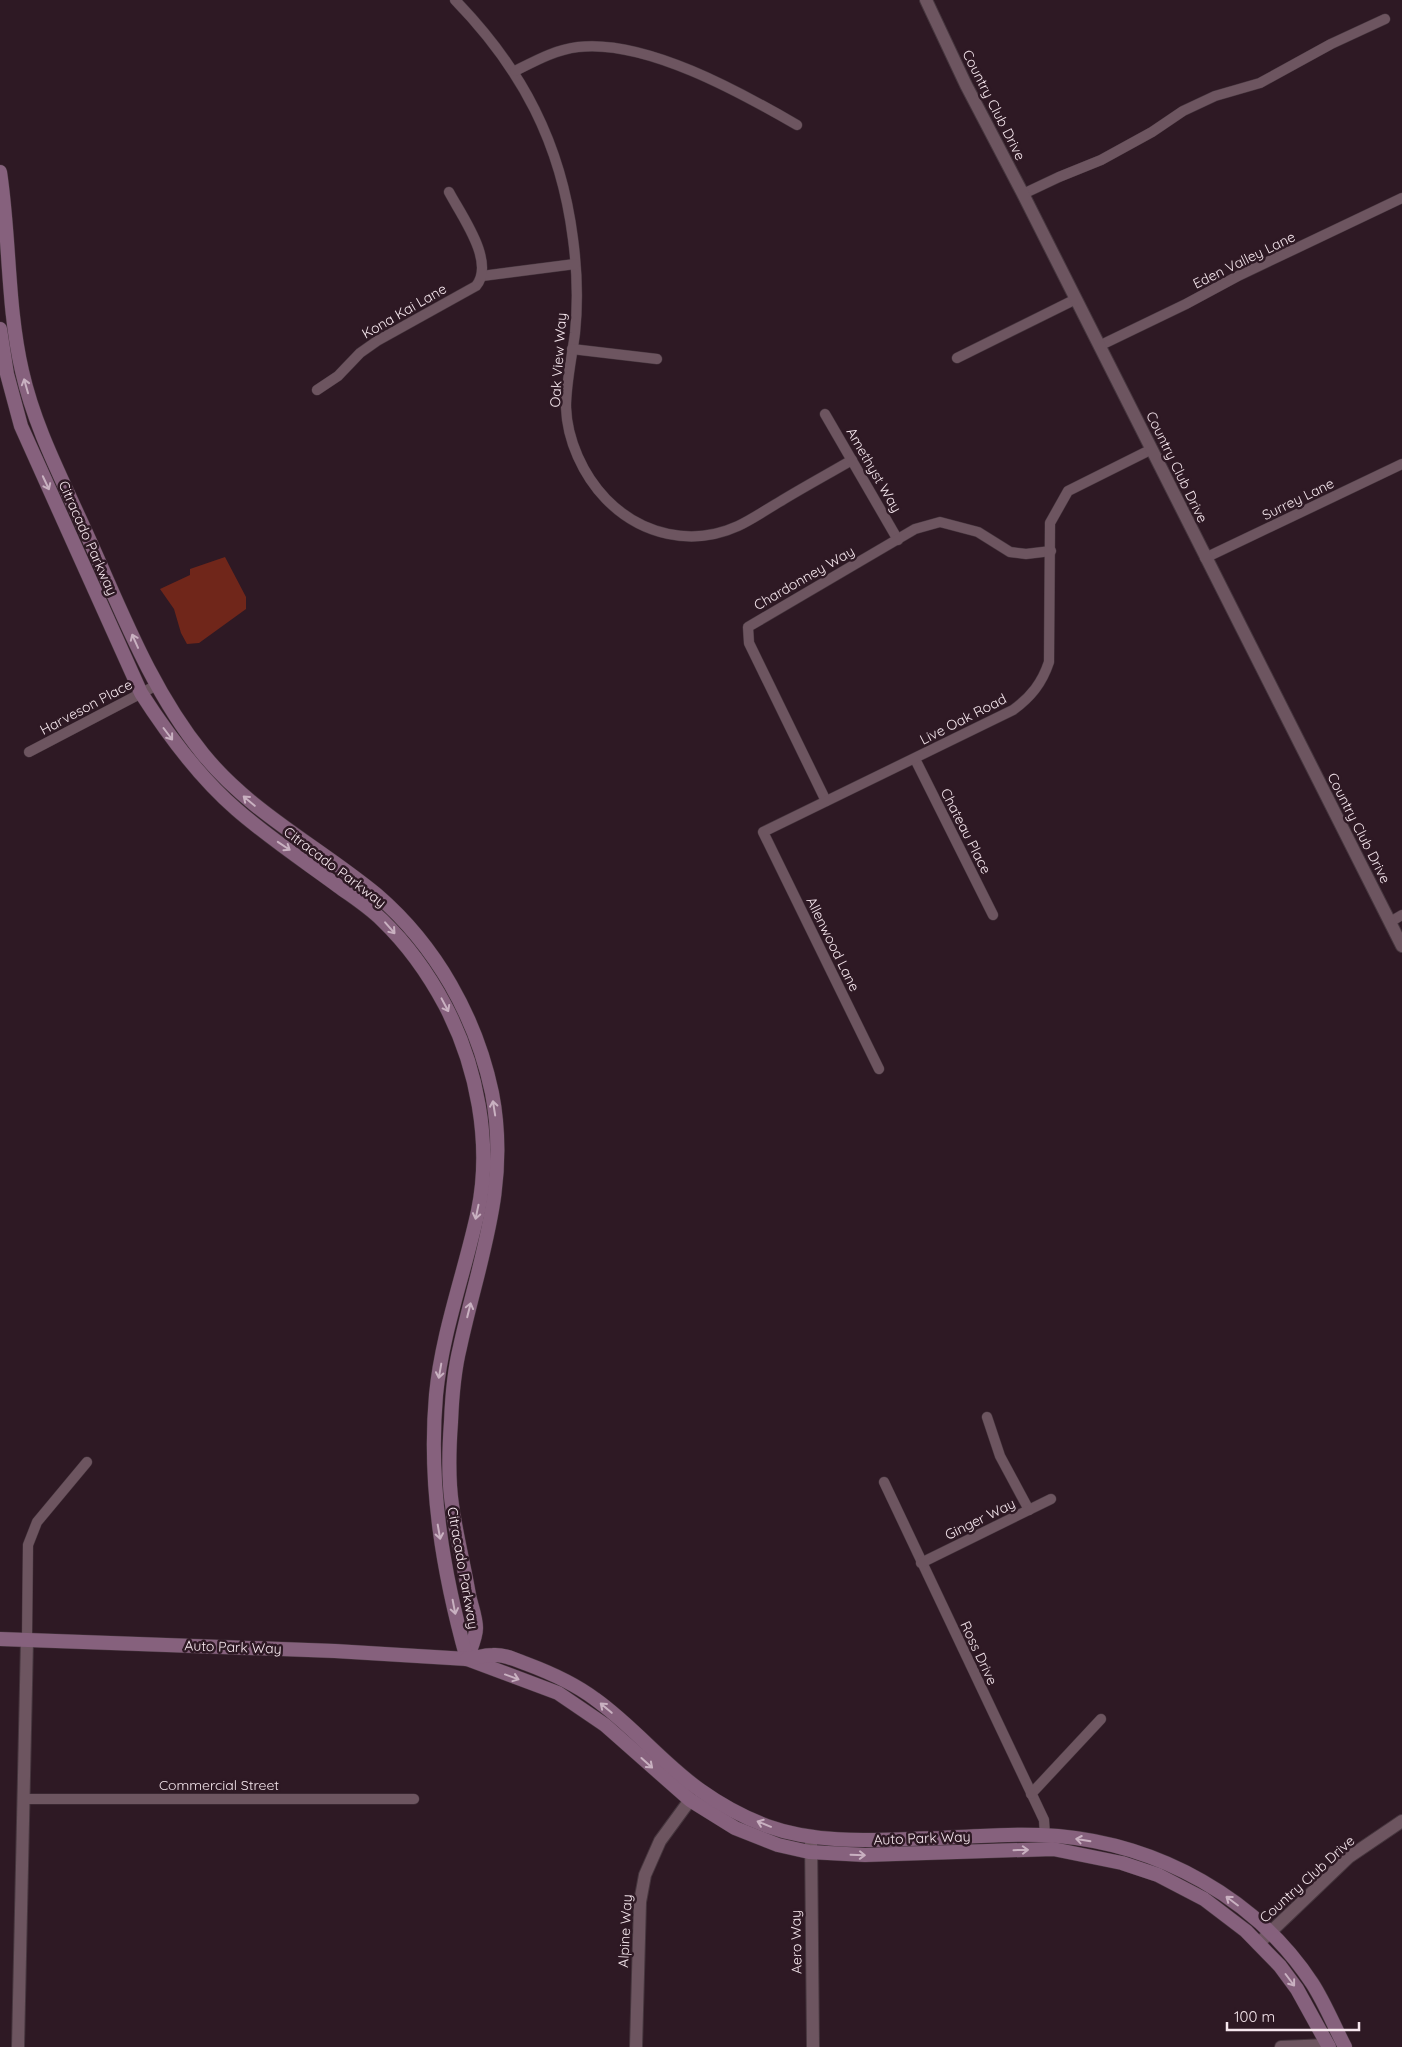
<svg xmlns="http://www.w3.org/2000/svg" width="1402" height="2047" font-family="Quicksand,sans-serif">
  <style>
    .green { fill: #70261a }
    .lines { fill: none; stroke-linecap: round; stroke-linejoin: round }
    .minor-casing { stroke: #46363e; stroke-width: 11 }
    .tertiary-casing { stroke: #46363e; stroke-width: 14 }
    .secondary-casing { stroke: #46363e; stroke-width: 15 }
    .minor { stroke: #6d5560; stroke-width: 10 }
    .tertiary { stroke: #6d5560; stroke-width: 12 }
    .secondary { stroke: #86617d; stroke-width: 14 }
    .oneway { stroke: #c9b1c1 }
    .labels { text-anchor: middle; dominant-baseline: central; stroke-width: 5; stroke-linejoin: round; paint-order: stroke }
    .street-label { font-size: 14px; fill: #f6e7ee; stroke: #2e1924 }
  </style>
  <rect width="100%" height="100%" fill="#2e1924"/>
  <path class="green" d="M225 557 246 597V609L199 643 187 644 181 633 174 609 160 589 190 575V569Z"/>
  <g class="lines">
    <g class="minor-casing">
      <g id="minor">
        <path d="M455 0C522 69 561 143 573 239 577 269 578 303 575 333 572 357 566 383 566 407 567 440 583 475 606 499 641 535 692 547 738 526 753 519 767 509 781 501 804 487 828 474 852 460"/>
        <path d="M515 71C535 61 554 50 578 47 645 39 740 92 797 125"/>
        <path d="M1023 194 1059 177 1101 160 1152 132 1183 111 1215 96 1260 83 1331 44 1385 19"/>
        <path d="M482 276 575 264"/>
        <path d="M1099 346 1186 304 1238 276 1402 198"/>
        <path d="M572 349 657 359"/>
        <path d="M957 358 1076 299"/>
        <path d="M317 390 338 376 360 353 377 341 476 286C496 262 461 215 449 192"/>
        <path d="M825 414 898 540"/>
        <path d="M1205 558 1402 464"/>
        <path d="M29 752 155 686"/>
        <path d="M915 759 993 915"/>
        <path d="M826 801 749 643 748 627 915 529 940 522 978 532 1010 552 1026 554 1051 551"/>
        <path d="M1390 922 1402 915"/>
        <path d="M879 1069 763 832 1013 710C1031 697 1042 683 1049 662L1050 523 1068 491 1152 449"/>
        <path d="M987 1417 1000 1456 1029 1510"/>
        <path d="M884 1482 1044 1820 1045 1836"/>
        <path d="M921 1563 1051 1499"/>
        <path d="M27 1640 28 1545 37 1522 87 1462"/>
        <path d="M1031 1794 1101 1719"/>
        <path d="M24 1799H414"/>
      </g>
    </g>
    <g class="tertiary-casing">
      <g id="tertiary">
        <path d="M926 0 966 85 1023 194 1402 946"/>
        <path d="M811 1836 813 2047"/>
        <path d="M1258 1944 1349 1857 1402 1821"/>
        <path d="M18 2047 27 1640"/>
        <path d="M636 2047 640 1902 645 1875 660 1841 690 1800"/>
        <path d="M1281 2047 1328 2045"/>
      </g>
    </g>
    <g class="secondary-casing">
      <g id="secondary">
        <path d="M0 172C10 238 7 306 22 371 34 425 60 475 83 526 119 604 148 686 203 754 251 813 319 847 377 895 436 946 476 1017 492 1093 510 1186 479 1259 460 1347 454 1371 452 1397 451 1422 449 1449 448 1478 452 1505 456 1535 464 1565 469 1595 471 1605 476 1617 476 1628 476 1638 470 1650 467 1659"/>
        <path d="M0 329 7 374 21 426 141 693C168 735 198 776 236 809 268 837 304 861 338 886 353 897 369 907 382 920 407 944 429 975 445 1005 477 1066 492 1143 478 1211 465 1272 442 1332 436 1395 428 1485 443 1573 467 1659"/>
        <path d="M0 1639 335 1651 467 1659 558 1693 605 1725 690 1800 735 1828 778 1845 809 1852 865 1855 1053 1849 1122 1863 1158 1875 1204 1899 1246 1931 1280 1966 1297 1989 1329 2047"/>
        <path d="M467 1659C475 1658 484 1655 493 1655 504 1654 516 1660 527 1664 551 1673 575 1684 595 1699 633 1726 662 1763 700 1790 721 1805 743 1817 767 1826 822 1846 884 1839 940 1838 980 1836 1019 1833 1058 1836 1159 1845 1256 1898 1312 1983 1325 2003 1334 2026 1345 2047"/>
      </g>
    </g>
    <use href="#minor" class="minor"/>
    <use href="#tertiary" class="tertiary"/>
    <use href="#secondary" class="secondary"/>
  </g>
  <defs><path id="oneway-shaft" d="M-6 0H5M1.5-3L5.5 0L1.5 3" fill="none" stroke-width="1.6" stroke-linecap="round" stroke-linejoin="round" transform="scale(1.25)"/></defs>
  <g class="oneway">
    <use href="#oneway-shaft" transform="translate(26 386) rotate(-106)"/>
    <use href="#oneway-shaft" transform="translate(46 483) rotate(65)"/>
    <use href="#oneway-shaft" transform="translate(135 641) rotate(-114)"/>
    <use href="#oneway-shaft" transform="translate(168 734) rotate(53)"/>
    <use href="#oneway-shaft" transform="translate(249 801) rotate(-140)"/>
    <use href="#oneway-shaft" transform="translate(284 846) rotate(34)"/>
    <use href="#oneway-shaft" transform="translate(390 928) rotate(49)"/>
    <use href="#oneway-shaft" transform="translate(445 1005) rotate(62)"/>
    <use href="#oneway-shaft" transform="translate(494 1108) rotate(-99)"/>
    <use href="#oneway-shaft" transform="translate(477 1212) rotate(102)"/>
    <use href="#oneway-shaft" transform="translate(469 1310) rotate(-76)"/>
    <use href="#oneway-shaft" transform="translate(440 1371) rotate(100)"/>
    <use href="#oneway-shaft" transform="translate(439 1532) rotate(80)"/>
    <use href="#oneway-shaft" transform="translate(454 1607) rotate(79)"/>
    <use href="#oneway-shaft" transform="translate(512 1677) rotate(20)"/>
    <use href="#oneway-shaft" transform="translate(606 1708) rotate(-140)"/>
    <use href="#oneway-shaft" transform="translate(647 1763) rotate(42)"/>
    <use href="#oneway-shaft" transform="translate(764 1824) rotate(-158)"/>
    <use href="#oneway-shaft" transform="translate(1083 1840) rotate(-171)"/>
    <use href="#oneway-shaft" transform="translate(1021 1850) rotate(-1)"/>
    <use href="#oneway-shaft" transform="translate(858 1855) rotate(2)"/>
    <use href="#oneway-shaft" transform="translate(1232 1901) rotate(-143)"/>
    <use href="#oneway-shaft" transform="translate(1290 1980) rotate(53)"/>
  </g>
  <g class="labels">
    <g class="street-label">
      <text transform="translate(994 105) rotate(63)">Country Club Drive</text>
      <text transform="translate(1244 260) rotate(-26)">Eden Valley Lane</text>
      <text transform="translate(404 311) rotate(-30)">Kona Kai Lane</text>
      <text transform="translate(558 360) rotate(-86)">Oak View Way</text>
      <text transform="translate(1177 467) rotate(64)">Country Club Drive</text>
      <text transform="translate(874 470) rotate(60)">Amethyst Way</text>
      <text transform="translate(1298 499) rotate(-26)">Surrey Lane</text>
      <text transform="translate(88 538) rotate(66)">Citracado Parkway</text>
      <text transform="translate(804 578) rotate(-30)">Chardonney Way</text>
      <text transform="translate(86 707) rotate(-28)">Harveson Place</text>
      <text transform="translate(963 719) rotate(-27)">Live Oak Road</text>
      <text transform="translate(1359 828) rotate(63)">Country Club Drive</text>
      <text transform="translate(966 831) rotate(63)">Chateau Place</text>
      <text transform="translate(335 867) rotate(37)">Citracado Parkway</text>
      <text transform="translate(833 944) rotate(64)">Allenwood Lane</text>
      <text transform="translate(980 1519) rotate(-26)">Ginger Way</text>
      <text transform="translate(463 1568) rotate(80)">Citracado Parkway</text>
      <text transform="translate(233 1647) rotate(2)">Auto Park Way</text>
      <text transform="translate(979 1653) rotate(65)">Ross Drive</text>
      <text x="219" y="1785">Commercial Street</text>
      <text transform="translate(922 1838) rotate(-2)">Auto Park Way</text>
      <text transform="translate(1307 1879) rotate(-42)">Country Club Drive</text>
      <text transform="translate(625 1931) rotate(-87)">Alpine Way</text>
      <text transform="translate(796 1942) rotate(-91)">Aero Way</text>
    </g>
  </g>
  <path d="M1227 2022v8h132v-8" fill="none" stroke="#f6e7ee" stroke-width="2.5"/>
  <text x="1234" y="2022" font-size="15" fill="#f6e7ee" stroke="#2e1924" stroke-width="4" paint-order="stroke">100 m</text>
</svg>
